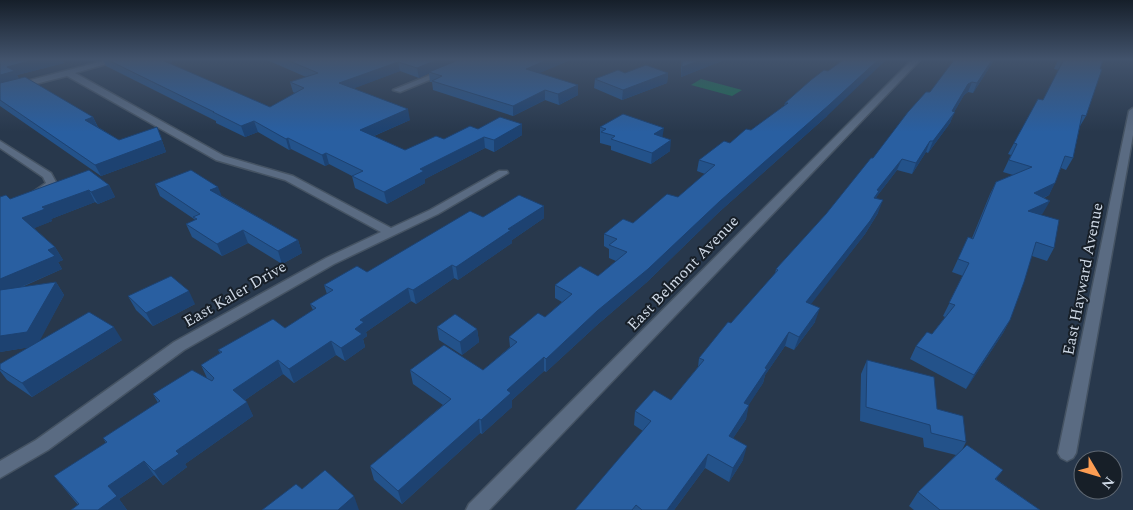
<svg xmlns="http://www.w3.org/2000/svg" width="1133" height="510" font-family="Spectral,serif">
  <style>
    .green { fill: #18714e }
    .lines { fill: none; stroke-linecap: round; stroke-linejoin: round }
    .minor-casing { stroke: #455363; stroke-width: 3 }
    .minor { fill: #5a6b82; fill-rule: evenodd }
    .wall { fill: #23528a }
    .shaded-wall { fill: #1d4271 }
    .building { fill: #295fa1; stroke: #1d4271 }
    .labels { text-anchor: middle; dominant-baseline: central; stroke-width: 4; stroke-linejoin: round; paint-order: stroke }
    .street-label { font-size: 16px; fill: #ced8e5; stroke: #171f28 }
  </style>
  <rect width="100%" height="100%" fill="#28384c"/>
  <path class="green" d="M701 79 742 90 732 96 691 85Z"/>
  <g class="lines">
    <g class="minor-casing">
      <g id="minor">
        <path d="M107 60H120L75 73 224 156 293 176 391 228 430 210 499 171H507L508 173 438 214 334 264 184 350 48 450 0 478V461L36 440 174 342 326 258 381 232 285 180 216 160 67 76 0 93V88Z"/>
        <path d="M467 60H478L400 92 393 90Z"/>
        <path d="M912 60H920L489 510H466L469 504Z"/>
        <path d="M1133 108V135L1076 453 1073 458 1067 461 1061 458 1058 453 1129 111Z"/>
        <path d="M0 141 51 173 57 184C52 190 42 196 34 194L33 192 46 183 43 177 0 148Z"/>
      </g>
    </g>
    <use href="#minor" class="minor"/>
  </g>
  <g class="wall">
    <path d="M0 60H62L64 63 17 75 19 79 93 117 98 127 119 140 161 138 166 152 101 176 0 106Z"/>
    <path d="M103 60H172L171 63 170 64 270 107 295 93 293 92 290 82 306 77 267 60H570L539 73 578 95 559 105 545 100 513 116 433 90 432 82H430L429 73 419 78 400 71 354 88 410 120 374 136 405 150 444 139 478 129 522 124V135L494 152 485 148 425 179V183L387 204 355 188 352 176 329 164 325 166 291 149 289 150 258 132 245 137 216 123V121L106 66Z"/>
    <path d="M681 60H724L681 77Z"/>
    <path d="M994 60 973 93 968 92 964 95 954 112 950 123 928 153 926 152 912 174 897 170 877 196 876 198 878 213 865 234 810 304 815 322 794 350 785 346 765 375 763 383 748 405 746 419 733 438 743 460 729 482 705 468 674 510H575L643 431 634 425 635 411 671 400 698 367 699 358 775 274 776 269 826 214 930 92Z"/>
    <path d="M1058 60H1103L1086 116 1080 126 1073 158 1066 170 1061 168 1049 195 1044 198 1043 213 1039 215 1054 248 1047 261 1032 256 1010 320 1003 333 966 389 910 359 916 346 932 334 945 317 943 316 963 276 952 272 968 237 972 238 990 194 996 182 1013 175 1003 172 1011 155 1008 154 1014 143 1043 100 1059 70 1054 69Z"/>
    <path d="M625 73H668L667 83 622 100 594 88 595 79Z"/>
    <path d="M785 103 827 116 718 213 647 282 597 325 546 372 544 371 512 400V407L482 434 480 433 402 504 374 480 370 466 443 405 413 384 410 370H483L510 347 509 337 545 317 562 302 555 298V285L598 276 616 261 609 258V249L604 246V234L633 223 678 197 705 174 697 171 699 160 730 143 751 130 784 106Z"/>
    <path d="M600 127 663 137 670 151 651 164 611 150V146L600 143Z"/>
    <path d="M155 184 222 196 298 240 302 253 282 264 248 243 222 256 192 237 186 224 195 220 194 219 160 196Z"/>
    <path d="M109 185 115 197 98 204 95 202 51 219 52 221 34 228 55 247 63 260 58 262 62 269 22 287 56 282 64 295 39 341 122 340 32 397 7 380 0 371V364L30 347 0 352 3 196 10 199Z"/>
    <path d="M483 217 544 218 512 240V243L458 280 454 278 416 304 411 301 366 332 367 336 363 339 365 347 345 361 336 355 294 383 283 374 245 400 253 416 185 464 187 467 163 485 154 475 119 499 127 510H71L78 505 54 476 106 443 103 438 158 403 153 394 207 378 201 365 220 353 218 350 285 328 313 310 310 304 327 294 324 285 367 272Z"/>
    <path d="M128 296 195 304 153 326 136 310Z"/>
    <path d="M437 327 477 329 479 342 462 355 439 340Z"/>
    <path d="M867 360 937 409 966 442 962 450 1003 470 996 479 1040 510H914L909 506 918 492 956 455 924 447 923 438 860 421 861 374Z"/>
  </g>
  <g class="shaded-wall">
    <path d="M33 60H62L64 63 17 75 20 81 0 86V75L7 67Z"/>
    <path d="M156 60H172L171 63 159 67Z"/>
    <path d="M437 60H462L429 72V73L419 78 417 68Z"/>
    <path d="M547 60H570L526 79V69Z"/>
    <path d="M701 60H724L681 77 682 67Z"/>
    <path d="M878 60H886L827 116 718 213 647 282 597 325 546 372V359L597 311Z"/>
    <path d="M992 60H994L973 93 977 83Z"/>
    <path d="M398 62 400 71 342 93 339 83Z"/>
    <path d="M668 73 667 83 622 100 623 90Z"/>
    <path d="M972 82 968 92 964 95 950 119 955 112 950 123 928 153 933 141 968 84Z"/>
    <path d="M578 85V95L559 105 558 94Z"/>
    <path d="M545 90V100L513 116V106Z"/>
    <path d="M408 109 410 120 362 141 360 130Z"/>
    <path d="M93 117 98 128 85 120Z"/>
    <path d="M254 121 258 132 245 137 241 126Z"/>
    <path d="M522 124V135L494 152V140Z"/>
    <path d="M157 127 166 152 101 176 95 165Z"/>
    <path d="M664 128 662 139 654 134Z"/>
    <path d="M484 137 485 148 425 179V183L387 204 384 192 420 169Z"/>
    <path d="M288 138 291 149 289 150 286 139Z"/>
    <path d="M671 140 670 151 651 164 652 153Z"/>
    <path d="M930 141 926 152 912 174 916 163Z"/>
    <path d="M326 153 329 164 325 166 322 155Z"/>
    <path d="M902 159 897 170 877 196 875 203 870 210 877 190Z"/>
    <path d="M1055 183 1049 195 1027 205 1034 193Z"/>
    <path d="M109 185 115 197 98 204 91 192Z"/>
    <path d="M218 187 223 199 210 190Z"/>
    <path d="M89 190 95 202 51 219 52 221 30 230 22 218 42 207Z"/>
    <path d="M883 200 878 213 865 234 802 316 806 302Z"/>
    <path d="M1050 201 1043 213 1021 224 1028 211Z"/>
    <path d="M544 206V218L512 240V243L458 280 456 267 508 229Z"/>
    <path d="M243 230 248 243 222 256 217 244Z"/>
    <path d="M298 240 302 253 282 264 278 251Z"/>
    <path d="M55 247 63 260 58 262 62 269 0 296V279L48 250Z"/>
    <path d="M452 265 454 278 416 304 413 290Z"/>
    <path d="M56 282 64 295 37 346 0 352V336Z"/>
    <path d="M408 288 411 301 366 332 367 336 363 339 365 347 345 361 341 348 360 320Z"/>
    <path d="M189 291 195 304 153 326 146 313Z"/>
    <path d="M820 308 815 322 794 350 799 337Z"/>
    <path d="M1010 320 1003 333 966 389 974 375Z"/>
    <path d="M114 327 122 340 32 397 22 383Z"/>
    <path d="M477 329 479 342 462 355 460 342Z"/>
    <path d="M789 332 785 346 765 375 763 383 741 417 744 403 765 368Z"/>
    <path d="M331 341 336 355 294 383 289 369Z"/>
    <path d="M544 357V371L512 400V407L482 434 481 420 507 390Z"/>
    <path d="M278 360 283 374 239 404 233 390Z"/>
    <path d="M247 402 253 416 185 464 187 467 163 485 154 471 176 451Z"/>
    <path d="M749 405 746 419 725 450 729 436Z"/>
    <path d="M479 419 480 433 402 504 398 491Z"/>
    <path d="M747 446 743 460 729 482 733 468Z"/>
    <path d="M708 454 705 468 674 510H667Z"/>
    <path d="M144 461 154 475 119 499 127 510H98L108 486Z"/>
    <path d="M354 496 359 510H338Z"/>
  </g>
  <g class="building">
    <path d="M0 60H33L7 67 15 71 0 75Z"/>
    <path d="M108 60H162L270 107 304 88 290 82 318 73 287 60H437L417 68 398 62 339 83 408 109 360 130 405 150 436 136 444 139 470 126 478 129 500 117 522 124 494 140 484 137 420 169 424 171 384 192 352 176 363 171 326 153 322 155 288 138 286 139 254 121 241 126 213 112H214Z"/>
    <path d="M458 60H547L526 69 578 85 558 94 545 90 513 106 432 81 442 76 429 72Z"/>
    <path d="M682 60H701L682 67Z"/>
    <path d="M843 60H878L829 105 720 201 648 269 597 311 546 359 544 357 507 390 511 393 481 420 479 419 398 491 370 466 451 399 410 370 444 345 483 370 517 342 509 337 538 313 545 317 572 294 555 285 580 266 598 276 627 252 609 245 617 239 604 234 623 219 633 223 667 194 678 197 715 165 699 160 724 141 730 143 746 129 751 130 788 103H785L811 80 824 70 828 71Z"/>
    <path d="M954 60H992L977 83 972 82 968 84 952 111 955 112 933 141H930L916 163 902 159 877 190 879 191 874 198 883 200 870 221 806 302 820 308 799 337 789 332 765 368 767 369 744 403 749 405 729 436 747 446 733 468 708 454 667 510H642L636 505 632 510H575L651 421 635 411 654 390 671 400 704 360 699 358 728 322 731 323 778 270 776 269 826 214 871 158H873L908 112 926 92H930Z"/>
    <path d="M1061 60H1103L1100 69H1102L1086 116 1082 115 1073 158 1065 156 1055 183 1034 193 1050 201 1028 211 1059 220 1054 248 1036 242 1024 282 1010 320 974 375 916 346 927 332 932 334 955 305 949 303 969 263 958 259 968 237 973 239 996 182 1032 167 1009 160 1017 144 1014 143 1038 99 1043 100 1063 61Z"/>
    <path d="M646 65 668 73 623 90 595 79 618 70 625 73Z"/>
    <path d="M25 77 93 117 85 120 119 140 157 127 162 140 95 165 0 100V83Z"/>
    <path d="M623 114 664 128 654 134 671 140 652 153 611 139 615 136 601 132 606 129 600 127Z"/>
    <path d="M89 170 109 185 91 192 89 190 42 207 45 209 22 218 55 247 48 250 55 256 0 279V197L6 195 10 199Z"/>
    <path d="M191 170 218 187 210 190 298 240 278 251 243 230 217 244 186 224 197 219 193 217 200 214 155 184Z"/>
    <path d="M519 195 544 206 508 229 511 230 456 267 452 265 413 290 408 288 360 320 364 322 355 329 362 334 341 348 331 341 289 369 278 360 233 390 247 402 176 451 179 454 154 471 144 461 108 486 117 496 98 510H71L79 504 54 476 107 442 103 438 160 401 153 394 192 370 212 381 214 378 201 365 222 352 218 350 273 319 285 328 316 308 310 304 333 290 324 285 357 266 367 272 470 211 483 217Z"/>
    <path d="M171 276 189 291 146 313 128 296Z"/>
    <path d="M56 282 27 332 0 336V290Z"/>
    <path d="M89 312 114 327 22 383 0 369V364Z"/>
    <path d="M455 314 477 329 460 342 437 327Z"/>
    <path d="M867 360 934 377 937 409 963 416 966 442 931 433 930 425 866 407Z"/>
    <path d="M967 445 1003 470 995 479 1040 510H940L918 492Z"/>
    <path d="M325 470 354 496 338 510H262L296 484 302 489Z"/>
  </g>
  <linearGradient id="sky" x2="0" y2="1"><stop stop-color="#161f2a"/><stop offset="0.45" stop-color="#42536c"/><stop offset="1" stop-color="#42536c" stop-opacity="0"/></linearGradient>
  <rect width="1133" height="132" fill="url(#sky)"/>
  <g class="labels">
    <g class="street-label">
      <text transform="translate(683 273) rotate(-46)">East Belmont Avenue</text>
      <text transform="translate(1083 279) rotate(-79)">East Hayward Avenue</text>
      <text transform="translate(235 294) rotate(-30)">East Kaler Drive</text>
    </g>
  </g>
  <g transform="translate(1098 475) rotate(128)"><circle r="24" fill="#171f28" stroke="#606974"/>
  <path d="M0-4L9 19L0 12L-9 19Z" fill="#fc9d53"/>
  <text y="-8" font-size="14" font-weight="bold" text-anchor="middle" fill="#ced8e5">N</text>
  </g>
</svg>
